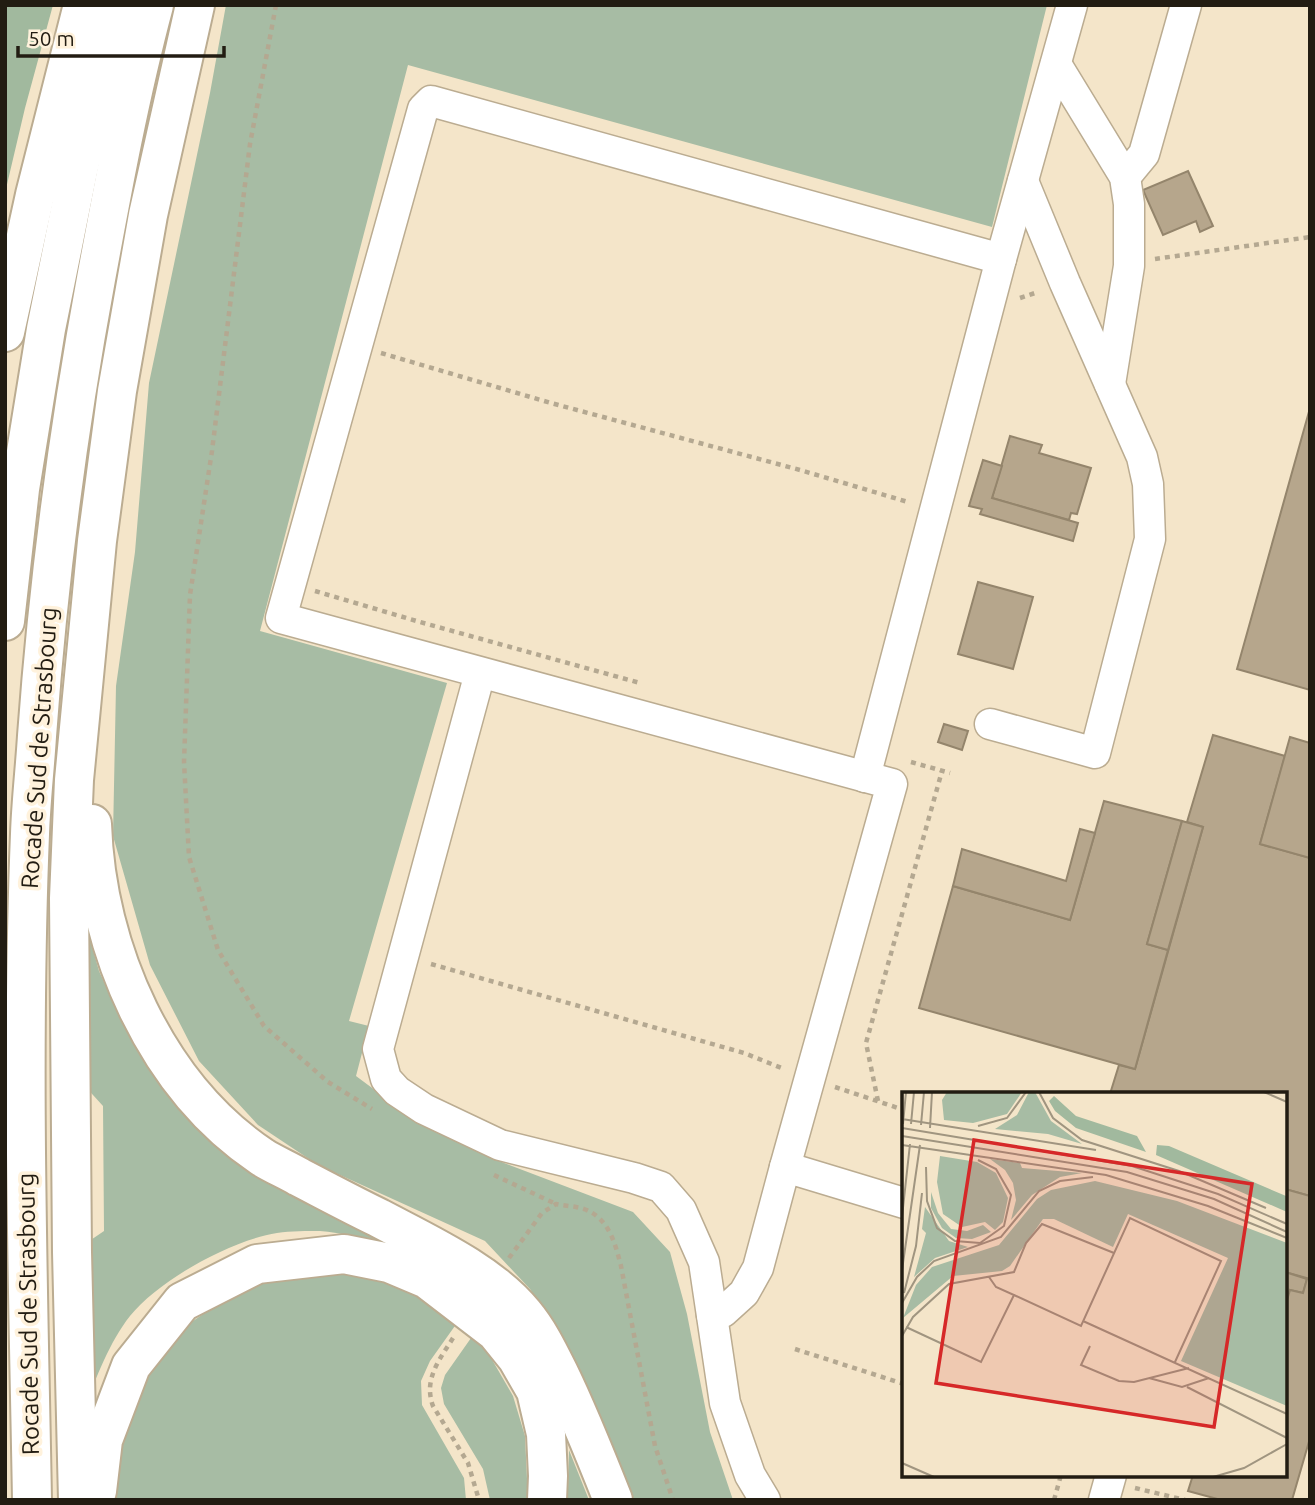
<svg xmlns="http://www.w3.org/2000/svg" width="1315" height="1505" font-family="Ubuntu,sans-serif">
  <style>
    .green { fill: #a7bca4 }
    .forest { fill: #a1b99e }
    .building { fill: #b6a68c; stroke: #94856c; stroke-width: 2 }
    .lines { fill: none; stroke-linecap: round; stroke-linejoin: round }
    .minor-casing { stroke: #bbac91; stroke-width: 33 }
    .highway-casing { stroke: #bbac91; stroke-width: 42 }
    .path { stroke: #b4a891; stroke-width: 4.5; stroke-dasharray: 5 5; stroke-linecap: butt }
    .minor { stroke: #fff; stroke-width: 30 }
    .highway { stroke: #fff; stroke-width: 38 }
    .labels { text-anchor: middle; dominant-baseline: central; stroke-width: 7; stroke-linejoin: round; paint-order: stroke }
    .street-label { font-size: 24px; fill: #221c12; stroke: #fff2dc }
    .inset-road { fill: none; stroke: #a09580; stroke-width: 2 }
    .view { fill: #d62828; fill-opacity: 0.15; stroke: #d62828; stroke-width: 3.5 }
    .inset-edge { fill: none; stroke: #221c12; stroke-width: 3.5 }
  </style>
  <rect width="100%" height="100%" fill="#f4e5c9"/>
  <g class="green">
    <path d="M226 5H1047L992 227 408 65 260 631 447 683 349 1021 369 1026 356 1076 415 1120 504 1163 633 1212 670 1252 687 1314 710 1432 733 1500H628L558 1329 530 1289 485 1241 318 1165 258 1125 199 1061 150 965 113 836 116 686 135 552 149 383 210 93Z"/>
    <path d="M82 911 99 971 122 1021 154 1070 238 1157 293 1197 345 1221 389 1246C368 1241 340 1232 320 1231 307 1231 291 1231 277 1233 231 1240 159 1280 130 1316 110 1341 96 1378 85 1407L82 1246 104 1231 103 1106 83 1084Z"/>
    <path d="M320 1272 368 1274 406 1287 457 1323 430 1361 421 1381 422 1405 464 1478 466 1500H113L127 1409 155 1364 180 1330 225 1299 277 1277Z"/>
    <path d="M471 1338 487 1351 513 1396 525 1436 528 1500H490L483 1469 444 1404 441 1388 445 1375Z"/>
    <path d="M569 1450 589 1500H566L568 1489Z"/>
  </g>
  <path class="forest" d="M5 5H53L25 108 5 193Z"/>
  <g class="building">
    <path d="M1188 171 1213 226 1200 232 1196 221 1163 235 1143 190Z"/>
    <path d="M1310 408V690L1237 669Z"/>
    <path d="M1010 436 1042 445 1039 453 1091 468 1077 514 1071 513 1069 520 992 498Z"/>
    <path d="M983 460 1002 466 992 498 1078 523 1073 541 980 514 982 509 969 506Z"/>
    <path d="M978 582 1033 597 1013 669 958 654Z"/>
    <path d="M944 724 968 731 962 750 938 742Z"/>
    <path d="M1213 735 1285 756 1260 844 1310 858V1196L1285 1189V1094H1110L1119 1065 1135 1069 1203 827 1187 822Z"/>
    <path d="M1290 737 1310 743V858L1260 844Z"/>
    <path d="M1104 801 1182 821 1147 944 1168 950 1135 1069 919 1008 953 886 1070 920Z"/>
    <path d="M1182 821 1203 827 1168 950 1147 944Z"/>
    <path d="M1080 829 1095 833 1070 920 953 886 962 849 1066 881Z"/>
    <path d="M1285 1189 1310 1196V1279L1285 1272Z"/>
    <path d="M1285 1272 1307 1279 1303 1293 1290 1290 1285 1307Z"/>
    <path d="M1307 1279H1310V1438L1292 1500H1221L1188 1491 1193 1475H1285V1307L1290 1290 1303 1293Z"/>
  </g>
  <g class="lines">
    <g class="minor-casing">
      <g id="minor">
        <path d="M1056 64 1125 177 1129 204V266L1110 384"/>
        <path d="M1125 177 1144 154 1186 5"/>
        <path d="M480 673 378 1049 386 1079 397 1091 424 1109 500 1145 634 1178 661 1187 681 1210 704 1262 725 1403 750 1475 765 1500"/>
        <path d="M990 724 1095 753 1150 539 1148 484 1142 457 1065 283 1023 181"/>
        <path d="M865 777 1001 259 1072 5"/>
        <path d="M785 1167 892 784 281 618 423 109 431 101 1001 259"/>
        <path d="M712 1315 723 1312 744 1293 758 1268 785 1167 904 1203"/>
        <path d="M1104 1500 1111 1475"/>
      </g>
    </g>
    <g class="highway-casing">
      <g id="highway">
        <path d="M5 332 35 195 83 5"/>
        <path d="M5 621 20 489 46 329 78 171 116 5"/>
        <path d="M92 824C96 949 156 1086 262 1157 273 1164 287 1170 299 1177 326 1191 352 1205 379 1218 426 1243 490 1272 524 1314 539 1332 549 1353 559 1373 579 1414 596 1457 613 1500"/>
        <path d="M97 1491 103 1440 131 1366 182 1302 257 1264 344 1254 389 1263 427 1279 496 1332 517 1358 536 1391 546 1434 548 1476 547 1500"/>
        <path d="M32 1500C28 1278 21 1056 30 834 31 802 35 769 37 736 48 583 68 430 96 279 113 187 130 95 154 5"/>
        <path d="M78 1500 72 1252 69 898 74 780 97 541 117 391 148 215 195 5"/>
      </g>
    </g>
    <g class="path">
      <path d="M276 5 250 144 212 451 190 595 184 762 189 857 218 950 264 1026 328 1082 372 1109"/>
      <path d="M1155 259 1310 237"/>
      <path d="M1020 298 1038 292"/>
      <path d="M381 353 551 403 800 470 908 502"/>
      <path d="M315 591 420 622 640 683"/>
      <path d="M911 762 950 773"/>
      <path d="M431 964 744 1053 784 1069"/>
      <path d="M835 1087 904 1110"/>
      <path d="M878 1101 866 1043 942 771"/>
      <path d="M494 1175 556 1204"/>
      <path d="M509 1258 542 1213 556 1204C565 1206 575 1206 584 1209 609 1218 615 1243 621 1266L655 1446 673 1500"/>
      <path d="M453 1338C440 1359 423 1379 433 1406L468 1463 479 1500"/>
      <path d="M795 1349 904 1384"/>
      <path d="M1135 1488 1185 1500"/>
      <path d="M1054 1500 1061 1475"/>
    </g>
    <use href="#minor" class="minor"/>
    <use href="#highway" class="highway"/>
  </g>
  <g class="labels">
    <g class="street-label">
      <text transform="translate(39 748) rotate(-86)">Rocade Sud de Strasbourg</text>
      <text transform="translate(28 1314) rotate(-91)">Rocade Sud de Strasbourg</text>
    </g>
  </g>
  <g transform="translate(902 1092)">
    <rect width="385" height="385" fill="#f4e5c9"/>
    <path d="M45 0H120L105 22 71 31 42 28 40 8ZM127 0H133L149 29 180 52 146 42 93 37 115 23ZM38 64 75 70 94 81 106 106 101 130 93 138 83 130 60 135 41 122 35 90ZM88 67 118 71 120 76 180 81 158 85 130 103 109 128 114 108 111 91 103 78ZM193 89 275 109 385 151V314L279 269 326 166 226 122 211 155 152 127H141L108 174 100 179 51 184 1 226 14 193 30 175 97 153 135 107 149 98ZM29 100 36 121 49 137 65 139 81 133 89 140 70 147 54 146 40 136 29 116ZM23 115 47 149 66 155 33 166 12 185 24 141 20 137Z" fill="#a7bca4"/>
    <path d="M152 4 174 24 235 44 244 60 174 36 153 19 147 9ZM255 53 267 54 384 104 385 120 254 63Z" fill="#a1b99e"/>
    <path class="inset-road" d="M137 0 151 26 180 48 277 79 364 116M362 0 385 10M0 27 194 58M1 32 4 0M9 32 12 0M19 33 22 0M76 34 105 26 124 0M0 36 230 74 316 102 385 132M28 36 30 0M0 44 225 80 312 107 385 140M0 53 204 83 306 114 385 146M24 75 25 109 35 136 53 149 78 151 102 134 109 103 94 77 76 68M0 125 8 52M0 178 18 53M2 201 14 154 20 101M112 203 179 234 228 126 319 169 273 270M0 211 15 185 32 169 99 145 137 99 158 89 191 85M181 229 385 322M4 235 79 270 112 203 94 195 87 185M0 244 11 225 47 192 112 180 124 151 140 132 212 161M188 254 179 273 217 289 232 290 287 276M247 286 280 295 307 286M285 295 385 346M0 371 32 385M311 385 342 376 385 352"/>
    <path class="view" d="M72 48 350 92 312 335 34 291Z"/>
    <rect width="385" height="385" class="inset-edge"/>
  </g>
  <rect width="1315" height="1505" fill="none" stroke="#221c12" stroke-width="14"/>
  <path d="M18 46v10h206v-10" fill="none" stroke="#221c12" stroke-width="3.5"/>
  <text x="28" y="46" font-size="21" fill="#221c12" stroke="#fff2dc" stroke-width="5" paint-order="stroke">50 m</text>
</svg>
